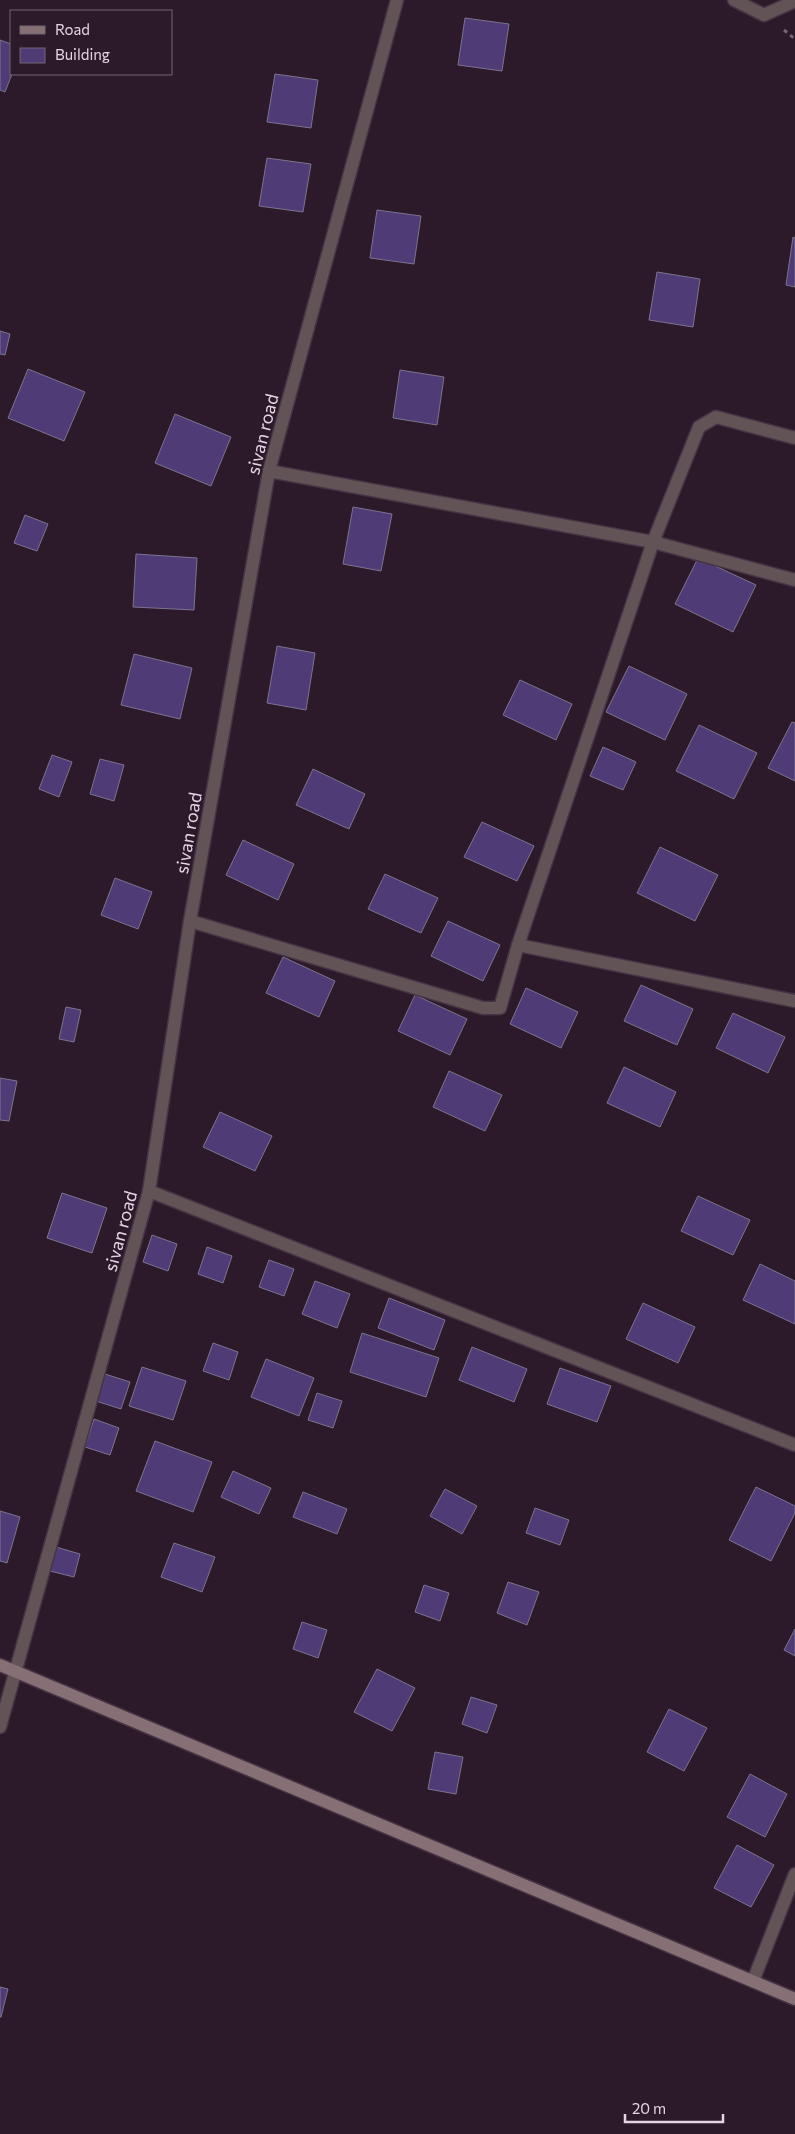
<svg xmlns="http://www.w3.org/2000/svg" width="795" height="2134" font-family="Commissioner,sans-serif">
  <style>
    .building { fill: #4f3c76; stroke: #7b748f }
    .lines { fill: none; stroke-linecap: round; stroke-linejoin: round }
    .street-casing { stroke: #463344; stroke-width: 15 }
    .secondary-casing { stroke: #463344; stroke-width: 15 }
    .path { stroke: #756473; stroke-width: 3; stroke-dasharray: 4 4; stroke-linecap: butt }
    .street { stroke: #615356; stroke-width: 12 }
    .secondary { stroke: #867075; stroke-width: 12 }
    .labels { text-anchor: middle; dominant-baseline: central; stroke-width: 4; stroke-linejoin: round; paint-order: stroke }
    .street-label { font-size: 18px; fill: #e3d5e1; stroke: #2c192a }
  </style>
  <rect width="100%" height="100%" fill="#2c192a"/>
  <g class="building">
    <path d="M465 18 509 24 502 71 458 65Z"/>
    <path d="M0 40 11 44 12 74 5 92 0 90Z"/>
    <path d="M275 74 318 80 311 128 267 122Z"/>
    <path d="M267 158 311 164 303 212 259 206Z"/>
    <path d="M377 210 421 216 414 264 370 258Z"/>
    <path d="M793 237 795 238V287L786 285Z"/>
    <path d="M657 272 700 279 693 327 649 320Z"/>
    <path d="M0 331 10 334 5 355 0 354Z"/>
    <path d="M28 369 85 392 64 441 8 418Z"/>
    <path d="M400 370 444 377 437 425 393 418Z"/>
    <path d="M175 414 231 437 211 486 155 463Z"/>
    <path d="M353 507 392 514 381 571 343 564Z"/>
    <path d="M25 515 48 524 37 551 14 543Z"/>
    <path d="M136 554 197 558 194 610 133 607Z"/>
    <path d="M698 558 756 585 733 632 675 604Z"/>
    <path d="M277 646 315 653 306 710 267 703Z"/>
    <path d="M134 654 192 668 180 719 121 705Z"/>
    <path d="M629 666 687 694 665 740 606 712Z"/>
    <path d="M520 680 572 704 556 740 503 715Z"/>
    <path d="M792 722 795 723V781L768 768Z"/>
    <path d="M699 725 757 753 734 799 676 771Z"/>
    <path d="M603 747 636 762 623 790 590 776Z"/>
    <path d="M52 755 72 762 59 797 39 789Z"/>
    <path d="M100 759 124 765 114 801 90 794Z"/>
    <path d="M313 769 365 794 349 829 296 805Z"/>
    <path d="M482 822 534 846 517 881 464 857Z"/>
    <path d="M243 840 294 864 278 900 226 875Z"/>
    <path d="M660 847 718 875 695 921 637 893Z"/>
    <path d="M385 874 438 898 421 933 368 909Z"/>
    <path d="M115 878 152 892 138 929 101 915Z"/>
    <path d="M448 921 500 945 483 981 431 956Z"/>
    <path d="M283 957 335 981 319 1017 266 993Z"/>
    <path d="M641 985 693 1009 677 1045 624 1021Z"/>
    <path d="M526 988 578 1012 561 1048 510 1024Z"/>
    <path d="M415 995 467 1019 450 1055 398 1031Z"/>
    <path d="M66 1007 81 1010 74 1042 59 1039Z"/>
    <path d="M733 1013 785 1037 768 1073 716 1048Z"/>
    <path d="M624 1067 676 1092 660 1127 607 1103Z"/>
    <path d="M449 1071 502 1095 485 1131 433 1107Z"/>
    <path d="M0 1078 17 1081 9 1121 0 1120Z"/>
    <path d="M220 1112 272 1136 255 1171 203 1147Z"/>
    <path d="M62 1193 107 1208 92 1253 47 1238Z"/>
    <path d="M698 1196 750 1220 733 1255 681 1231Z"/>
    <path d="M152 1235 177 1244 168 1271 143 1262Z"/>
    <path d="M207 1247 232 1256 223 1283 198 1274Z"/>
    <path d="M269 1260 294 1269 284 1296 259 1287Z"/>
    <path d="M760 1264 795 1281V1324L743 1300Z"/>
    <path d="M315 1281 350 1294 337 1328 302 1314Z"/>
    <path d="M389 1298 445 1320 434 1350 378 1328Z"/>
    <path d="M643 1303 695 1327 678 1363 626 1339Z"/>
    <path d="M362 1333 439 1358 426 1397 350 1372Z"/>
    <path d="M213 1343 238 1352 229 1380 203 1371Z"/>
    <path d="M472 1347 527 1369 514 1402 459 1380Z"/>
    <path d="M266 1359 314 1378 299 1416 251 1397Z"/>
    <path d="M142 1367 186 1381 173 1420 129 1406Z"/>
    <path d="M560 1368 611 1386 597 1422 547 1404Z"/>
    <path d="M105 1374 130 1382 121 1409 96 1401Z"/>
    <path d="M317 1393 342 1401 333 1428 308 1420Z"/>
    <path d="M94 1419 119 1428 110 1455 85 1447Z"/>
    <path d="M155 1441 212 1462 193 1512 136 1491Z"/>
    <path d="M233 1471 271 1488 259 1514 221 1497Z"/>
    <path d="M756 1487 795 1506V1513L771 1561 729 1540Z"/>
    <path d="M445 1489 477 1506 462 1534 430 1516Z"/>
    <path d="M303 1492 347 1509 337 1534 293 1517Z"/>
    <path d="M535 1508 569 1520 560 1545 526 1533Z"/>
    <path d="M0 1511 20 1517 7 1563 0 1561Z"/>
    <path d="M174 1543 215 1557 202 1592 161 1577Z"/>
    <path d="M56 1547 80 1554 74 1577 50 1571Z"/>
    <path d="M508 1582 539 1592 527 1625 497 1613Z"/>
    <path d="M424 1585 449 1593 440 1621 415 1612Z"/>
    <path d="M302 1622 327 1630 318 1658 293 1649Z"/>
    <path d="M795 1629V1656L784 1650Z"/>
    <path d="M377 1669 415 1688 392 1731 354 1712Z"/>
    <path d="M471 1697 497 1705 487 1733 462 1724Z"/>
    <path d="M669 1709 707 1728 684 1771 647 1752Z"/>
    <path d="M435 1752 463 1757 456 1794 428 1789Z"/>
    <path d="M750 1774 787 1794 765 1837 727 1817Z"/>
    <path d="M737 1845 774 1865 751 1907 714 1888Z"/>
    <path d="M0 1987 8 1989 1 2017H0Z"/>
  </g>
  <g class="lines">
    <g class="street-casing">
      <g id="street">
        <path d="M734 0 764 15 795 1"/>
        <path d="M795 438 716 417 699 427 653 542 795 580"/>
        <path d="M190 921 483 1008H500L518 945 653 542 269 471"/>
        <path d="M518 945 795 1001"/>
        <path d="M149 1191 795 1445"/>
        <path d="M0 1727 149 1191 190 921 269 471 397 0"/>
        <path d="M753 1981 795 1874"/>
      </g>
    </g>
    <g class="secondary-casing">
      <path id="secondary" d="M0 1665 795 1999"/>
    </g>
    <path class="path" d="M784 30 795 39"/>
    <use href="#street" class="street"/>
    <use href="#secondary" class="secondary"/>
  </g>
  <g class="labels">
    <g class="street-label">
      <text transform="translate(262 434) rotate(-76)">sivan road</text>
      <text transform="translate(188 833) rotate(-80)">sivan road</text>
      <text transform="translate(120 1231) rotate(-75)">sivan road</text>
    </g>
  </g>
  <rect x="10" y="10" width="162" height="65" fill="#2c192a" stroke="#756473"/>
  <rect x="20" y="26" width="25" height="8" fill="#867075" stroke="#756473"/>
  <text x="55" y="35" font-size="15" fill="#e3d5e1">Road</text>
  <rect x="20" y="48" width="25" height="15" fill="#4f3c76" stroke="#756473"/>
  <text x="55" y="60" font-size="15" fill="#e3d5e1">Building</text>
  <path d="M625 2114v8h98v-8" fill="none" stroke="#e3d5e1" stroke-width="2.5"/>
  <text x="632" y="2114" font-size="15" fill="#e3d5e1" stroke="#2c192a" stroke-width="4" paint-order="stroke">20 m</text>
</svg>
